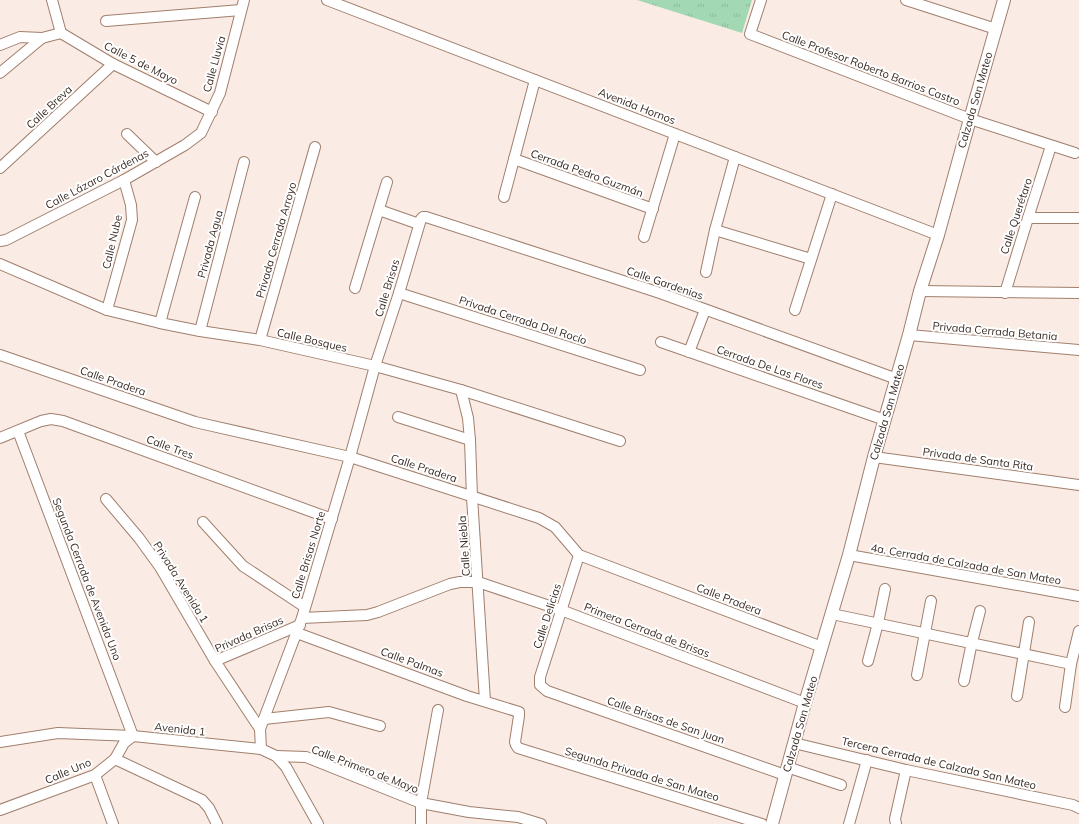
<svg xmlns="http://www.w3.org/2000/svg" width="1079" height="824" font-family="Mulish,sans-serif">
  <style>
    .park { fill: url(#park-tufts) }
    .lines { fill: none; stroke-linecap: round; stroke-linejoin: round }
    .minor-casing { stroke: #a07f6d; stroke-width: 12 }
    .major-casing { stroke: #a07f6d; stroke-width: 14 }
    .minor { stroke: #fff; stroke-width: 10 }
    .major { stroke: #fff; stroke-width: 12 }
    .labels { text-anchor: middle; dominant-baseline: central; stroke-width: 4; stroke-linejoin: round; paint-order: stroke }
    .street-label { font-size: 11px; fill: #392b24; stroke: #fff }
  </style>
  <defs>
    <pattern id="park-tufts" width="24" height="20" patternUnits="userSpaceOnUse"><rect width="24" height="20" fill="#a3d8b4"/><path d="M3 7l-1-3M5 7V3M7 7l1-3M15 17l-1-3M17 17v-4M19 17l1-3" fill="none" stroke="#8dba9b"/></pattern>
  </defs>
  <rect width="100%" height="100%" fill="#faece4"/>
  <path class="park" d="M637 0H752L742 33Z"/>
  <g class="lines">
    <g class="minor-casing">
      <g id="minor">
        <path d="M52 0 61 33"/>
        <path d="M327 0 938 235"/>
        <path d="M761 0 750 34 970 119 1075 153"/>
        <path d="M906 0 996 29"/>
        <path d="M106 21 241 10"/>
        <path d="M61 33 113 64 212 112"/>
        <path d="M0 45 20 37 42 38"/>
        <path d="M0 73 42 38 61 33"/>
        <path d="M127 134 156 162"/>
        <path d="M514 159 653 209"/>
        <path d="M0 168 113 64"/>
        <path d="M504 197 535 80"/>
        <path d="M379 210 419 224"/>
        <path d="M1028 218H1079"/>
        <path d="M715 230 811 259"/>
        <path d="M644 237 675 134"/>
        <path d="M0 241 6 240 124 180 185 145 201 133 220 93 244 0"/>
        <path d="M0 264 107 310 160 323 200 331 260 340 375 366 461 390 620 441"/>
        <path d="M706 272 715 230 735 157"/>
        <path d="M355 288 387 182"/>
        <path d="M920 291 1079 293"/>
        <path d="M399 293 640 370"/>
        <path d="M1005 293 1028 218 1051 146"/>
        <path d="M107 310 132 220 131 205 124 180"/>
        <path d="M795 310 832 194"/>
        <path d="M160 323 195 197"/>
        <path d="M200 331 244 162"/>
        <path d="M909 335 1079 350"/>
        <path d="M260 340 315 147"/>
        <path d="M661 342 885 420"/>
        <path d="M689 352 705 310"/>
        <path d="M0 355 195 422 350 457 539 518 555 527 579 555 822 647"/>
        <path d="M461 390 468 418 470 440 472 497 485 701"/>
        <path d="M398 417 470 440"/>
        <path d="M0 438 41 421 51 419 63 421 332 519"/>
        <path d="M874 457 1079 485"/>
        <path d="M106 499 139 538 160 567 215 661 260 729"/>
        <path d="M203 522 243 566 305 607"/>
        <path d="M579 555 540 677V685L547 691 785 775"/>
        <path d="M849 555 1079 596"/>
        <path d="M832 614 1071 664"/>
        <path d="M302 618 367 615 378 612 450 584 460 582H478L561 610 805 703"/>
        <path d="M297 633 467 696 519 712V716L515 742 516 745 518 748 762 824"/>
        <path d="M215 661 300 625"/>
        <path d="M868 661 878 623 885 589"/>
        <path d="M917 675 931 601"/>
        <path d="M964 681 972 642 980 611"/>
        <path d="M1017 696 1029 622"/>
        <path d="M1065 707 1071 664 1079 631"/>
        <path d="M264 719 329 712 380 726"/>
        <path d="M0 742 58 733 133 736 261 749 276 756 286 767 318 824"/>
        <path d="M794 743 906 770 1073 805 1079 808"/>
        <path d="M261 749 260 729 302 618 350 457 375 366 399 293 421 219 423 217H426L660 293 897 379"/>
        <path d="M276 756 306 757 421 803 469 812 518 817 541 824"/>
        <path d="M115 759 202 800 209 808 217 824"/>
        <path d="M787 767 841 785"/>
        <path d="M95 775 113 824"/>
        <path d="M0 810 95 775 115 759 124 743 133 736 18 431"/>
        <path d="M421 824V803L438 710"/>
        <path d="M849 824 867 760"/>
        <path d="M896 824 895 819 906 770"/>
      </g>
    </g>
    <g class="major-casing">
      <path id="major" d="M772 824 805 703 849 555 874 457 909 335 920 291 938 235 970 119 1004 0"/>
    </g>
    <use href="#minor" class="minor"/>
    <use href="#major" class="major"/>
  </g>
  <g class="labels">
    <g class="street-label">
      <text transform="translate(141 63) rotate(27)">Calle 5 de Mayo</text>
      <text transform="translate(214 64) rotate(-75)">Calle Lluvia</text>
      <text transform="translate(871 68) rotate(21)">Calle Profesor Roberto Barrios Castro</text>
      <text transform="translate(975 100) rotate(-74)">Calzada San Mateo</text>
      <text transform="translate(637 106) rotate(21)">Avenida Hornos</text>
      <text transform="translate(49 107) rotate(-43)">Calle Breva</text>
      <text transform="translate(587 173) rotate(20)">Cerrada Pedro Guzmán</text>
      <text transform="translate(97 179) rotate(-28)">Calle Lázaro Cárdenas</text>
      <text transform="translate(1016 216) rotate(-72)">Calle Querétaro</text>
      <text transform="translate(276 240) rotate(-74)">Privada Cerrada Arroyo</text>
      <text transform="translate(112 242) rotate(-77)">Calle Nube</text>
      <text transform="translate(210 244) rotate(-75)">Privada Agua</text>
      <text transform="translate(665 283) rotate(19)">Calle Gardenias</text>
      <text transform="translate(387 288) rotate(-73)">Calle Brisas</text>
      <text transform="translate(523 320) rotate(18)">Privada Cerrada Del Rocío</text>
      <text transform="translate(995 331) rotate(5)">Privada Cerrada Betania</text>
      <text transform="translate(312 340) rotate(13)">Calle Bosques</text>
      <text transform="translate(770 367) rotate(19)">Cerrada De Las Flores</text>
      <text transform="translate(113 381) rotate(19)">Calle Pradera</text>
      <text transform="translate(887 412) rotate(-74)">Calzada San Mateo</text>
      <text transform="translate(170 447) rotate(20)">Calle Tres</text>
      <text transform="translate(978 459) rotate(8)">Privada de Santa Rita</text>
      <text transform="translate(424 468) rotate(18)">Calle Pradera</text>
      <text transform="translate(464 546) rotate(-94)">Calle Niebla</text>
      <text transform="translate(308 555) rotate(-73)">Calle Brisas Norte</text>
      <text transform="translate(966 564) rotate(10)">4a. Cerrada de Calzada de San Mateo</text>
      <text transform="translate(87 579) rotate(69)">Segunda Cerrada de Avenida Uno</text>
      <text transform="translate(181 582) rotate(58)">Privada Avenida 1</text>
      <text transform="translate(729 599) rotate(21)">Calle Pradera</text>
      <text transform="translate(547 616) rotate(-72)">Calle Delicias</text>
      <text transform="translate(647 630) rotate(21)">Primera Cerrada de Brisas</text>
      <text transform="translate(249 634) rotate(-24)">Privada Brisas</text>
      <text transform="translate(412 662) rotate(20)">Calle Palmas</text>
      <text transform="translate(666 720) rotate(19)">Calle Brisas de San Juan</text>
      <text transform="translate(800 724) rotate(-74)">Calzada San Mateo</text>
      <text transform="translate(180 729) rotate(6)">Avenida 1</text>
      <text transform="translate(939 763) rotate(13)">Tercera Cerrada de Calzada San Mateo</text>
      <text transform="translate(365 769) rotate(21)">Calle Primero de Mayo</text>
      <text transform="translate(68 771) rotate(-23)">Calle Uno</text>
      <text transform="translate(642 774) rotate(17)">Segunda Privada de San Mateo</text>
    </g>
  </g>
</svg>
